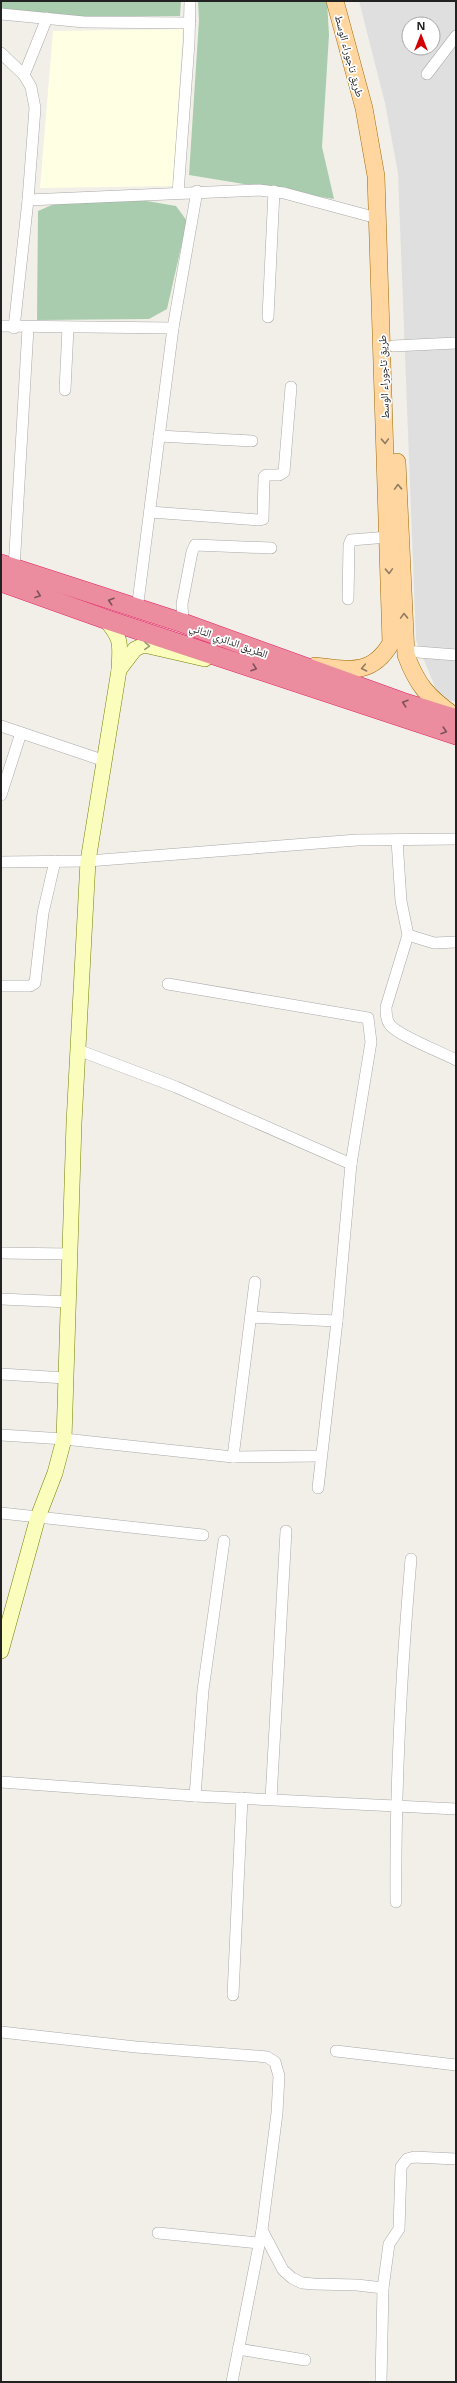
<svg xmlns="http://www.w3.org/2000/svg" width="457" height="2383" font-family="'Noto Sans','Noto Naskh Arabic',sans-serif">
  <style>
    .residential { fill: #e0dfdf; fill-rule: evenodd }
    .education { fill: #ffffe4 }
    .cemetery { fill: #a8ccad }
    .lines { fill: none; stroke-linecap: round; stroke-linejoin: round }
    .street-casing { stroke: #a9a9a9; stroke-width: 12 }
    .secondary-casing { stroke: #748100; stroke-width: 16 }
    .primary-casing { stroke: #9f6a00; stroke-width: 18 }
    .highway-casing { stroke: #e52064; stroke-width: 20 }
    .street { stroke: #fff; stroke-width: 11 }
    .secondary { stroke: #fafdbb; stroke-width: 15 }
    .primary { stroke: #ffd6a0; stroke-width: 17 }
    .highway { stroke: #ec8d9f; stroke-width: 19 }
    .oneway { stroke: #907c61 }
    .oneway2 { stroke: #7d525a }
    .oneway3 { stroke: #999a76 }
    .labels { text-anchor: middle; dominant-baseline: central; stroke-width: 3.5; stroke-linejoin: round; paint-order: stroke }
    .street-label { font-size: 11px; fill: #222; stroke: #fff }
  </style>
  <rect width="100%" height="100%" fill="#f2efe8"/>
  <path class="residential" d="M359 1H456V702L439 697 416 640 398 173 385 103ZM409 24H433V48H409Z"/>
  <path class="education" d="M183 29 173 186 40 188 53 31Z"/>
  <g class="cemetery">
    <path d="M1 1H181L180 16H33L1 8Z"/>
    <path d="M198 1H327L329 35 322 147 334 199 189 175 199 20Z"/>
    <path d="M141 200 176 206 187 221 167 309 149 319 37 320 38 211 54 204Z"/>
  </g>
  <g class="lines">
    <g class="street-casing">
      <g id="street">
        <path d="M1 14 84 22 190 23"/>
        <path d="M1 53 24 75 31 87 35 108 28 200 14 328"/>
        <path d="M427 74 456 36"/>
        <path d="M24 75 47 18"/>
        <path d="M178 193 189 43 190 1"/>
        <path d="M28 200 259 190 284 193 377 218"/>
        <path d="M268 317 274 191"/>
        <path d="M1 326 173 328"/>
        <path d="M393 346 456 343"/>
        <path d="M65 390 68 328"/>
        <path d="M159 436 252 441"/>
        <path d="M150 512 258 520 263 519 264 477 266 475H279L284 472 291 387"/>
        <path d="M14 569 28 328"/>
        <path d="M348 599 349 545 351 540 388 537"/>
        <path d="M137 610 173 328 197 191"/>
        <path d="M183 623 182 604 192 552 195 545 271 548"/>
        <path d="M405 651 456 655"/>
        <path d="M1 726 105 761"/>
        <path d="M1 795 21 733"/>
        <path d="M397 840 401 901 408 935 386 1007C386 1013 386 1020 390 1025 399 1036 441 1052 456 1060"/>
        <path d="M1 862 88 861 357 840 456 839"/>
        <path d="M408 935 434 943 456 942"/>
        <path d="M168 984 368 1018 371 1042 351 1164 337 1321 318 1488"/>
        <path d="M1 986H30L35 983 43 913 55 861"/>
        <path d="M78 1050 176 1087 351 1164"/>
        <path d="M1 1253 70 1254"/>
        <path d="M1 1299 69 1302"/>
        <path d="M251 1317 337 1321"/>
        <path d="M1 1374 65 1378"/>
        <path d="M1 1435 64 1439 233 1457 255 1282"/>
        <path d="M233 1457 320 1456"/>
        <path d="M1 1513 203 1535"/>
        <path d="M1 1782 195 1796 456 1809"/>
        <path d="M195 1796 203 1690 224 1541"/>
        <path d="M271 1799 286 1531"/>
        <path d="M396 1902C395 1787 401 1674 411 1559"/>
        <path d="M233 1995 242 1798"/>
        <path d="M1 2032 136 2047 257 2056 267 2057 275 2062 279 2076 277 2113 262 2230 283 2270 292 2278 302 2283 314 2284 357 2285 383 2288 381 2382"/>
        <path d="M336 2051 456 2065"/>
        <path d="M158 2233 259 2243"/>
        <path d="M383 2288 389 2244 399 2229 401 2167 407 2159 414 2157 456 2159"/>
        <path d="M238 2349 305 2360"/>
        <path d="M232 2382 262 2230"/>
      </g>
    </g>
    <g class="secondary-casing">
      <g id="secondary">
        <path d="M119 670 135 649 144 645 205 659"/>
        <path d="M1 1651 38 1517 55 1473 64 1439 74 1123 88 861 119 670C120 644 123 640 105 619"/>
      </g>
    </g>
    <g class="primary-casing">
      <g id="primary">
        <path d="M397 462 406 655C417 685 428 697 453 715"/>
        <path d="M315 666C349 670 372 676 391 643L376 176 364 108 335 1"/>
      </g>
    </g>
    <g class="highway-casing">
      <g id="highway">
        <path d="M1 564 183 623 402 702 456 719"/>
        <path d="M1 582 105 619 456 735"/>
      </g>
    </g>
    <use href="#street" class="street"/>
    <use href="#secondary" class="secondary"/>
    <use href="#primary" class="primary"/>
    <use href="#highway" class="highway"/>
  </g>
  <defs><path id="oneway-chevron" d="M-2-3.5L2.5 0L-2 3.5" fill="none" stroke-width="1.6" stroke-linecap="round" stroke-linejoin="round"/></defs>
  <g class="oneway">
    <use href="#oneway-chevron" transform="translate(385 441) rotate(88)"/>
    <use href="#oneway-chevron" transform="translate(398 487) rotate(-92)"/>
    <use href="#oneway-chevron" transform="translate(389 571) rotate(88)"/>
    <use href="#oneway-chevron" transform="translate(404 616) rotate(-92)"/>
    <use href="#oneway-chevron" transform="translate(364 668) rotate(168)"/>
  </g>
  <g class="oneway2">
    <use href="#oneway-chevron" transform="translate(38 595) rotate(20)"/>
    <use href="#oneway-chevron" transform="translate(111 601) rotate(-162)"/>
    <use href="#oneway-chevron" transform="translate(254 668) rotate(19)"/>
    <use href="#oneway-chevron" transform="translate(405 703) rotate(-162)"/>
    <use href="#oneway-chevron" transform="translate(444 731) rotate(18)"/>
  </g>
  <use class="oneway3" href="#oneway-chevron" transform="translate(147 646) rotate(2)"/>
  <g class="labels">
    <g class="street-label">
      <text transform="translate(350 56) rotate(75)">طريق تاجوراء الوسط</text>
      <text transform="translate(383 377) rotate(-92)">طريق تاجوراء الوسط</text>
      <text transform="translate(229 640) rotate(20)">الطريق الدائري الثاني</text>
    </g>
  </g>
  <rect width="457" height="2383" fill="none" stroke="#222222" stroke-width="4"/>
  <g transform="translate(421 36)"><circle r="19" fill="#ffffff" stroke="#a7a7a7"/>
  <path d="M0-3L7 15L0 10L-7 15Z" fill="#d30001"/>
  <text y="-6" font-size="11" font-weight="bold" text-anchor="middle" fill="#222222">N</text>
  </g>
</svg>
